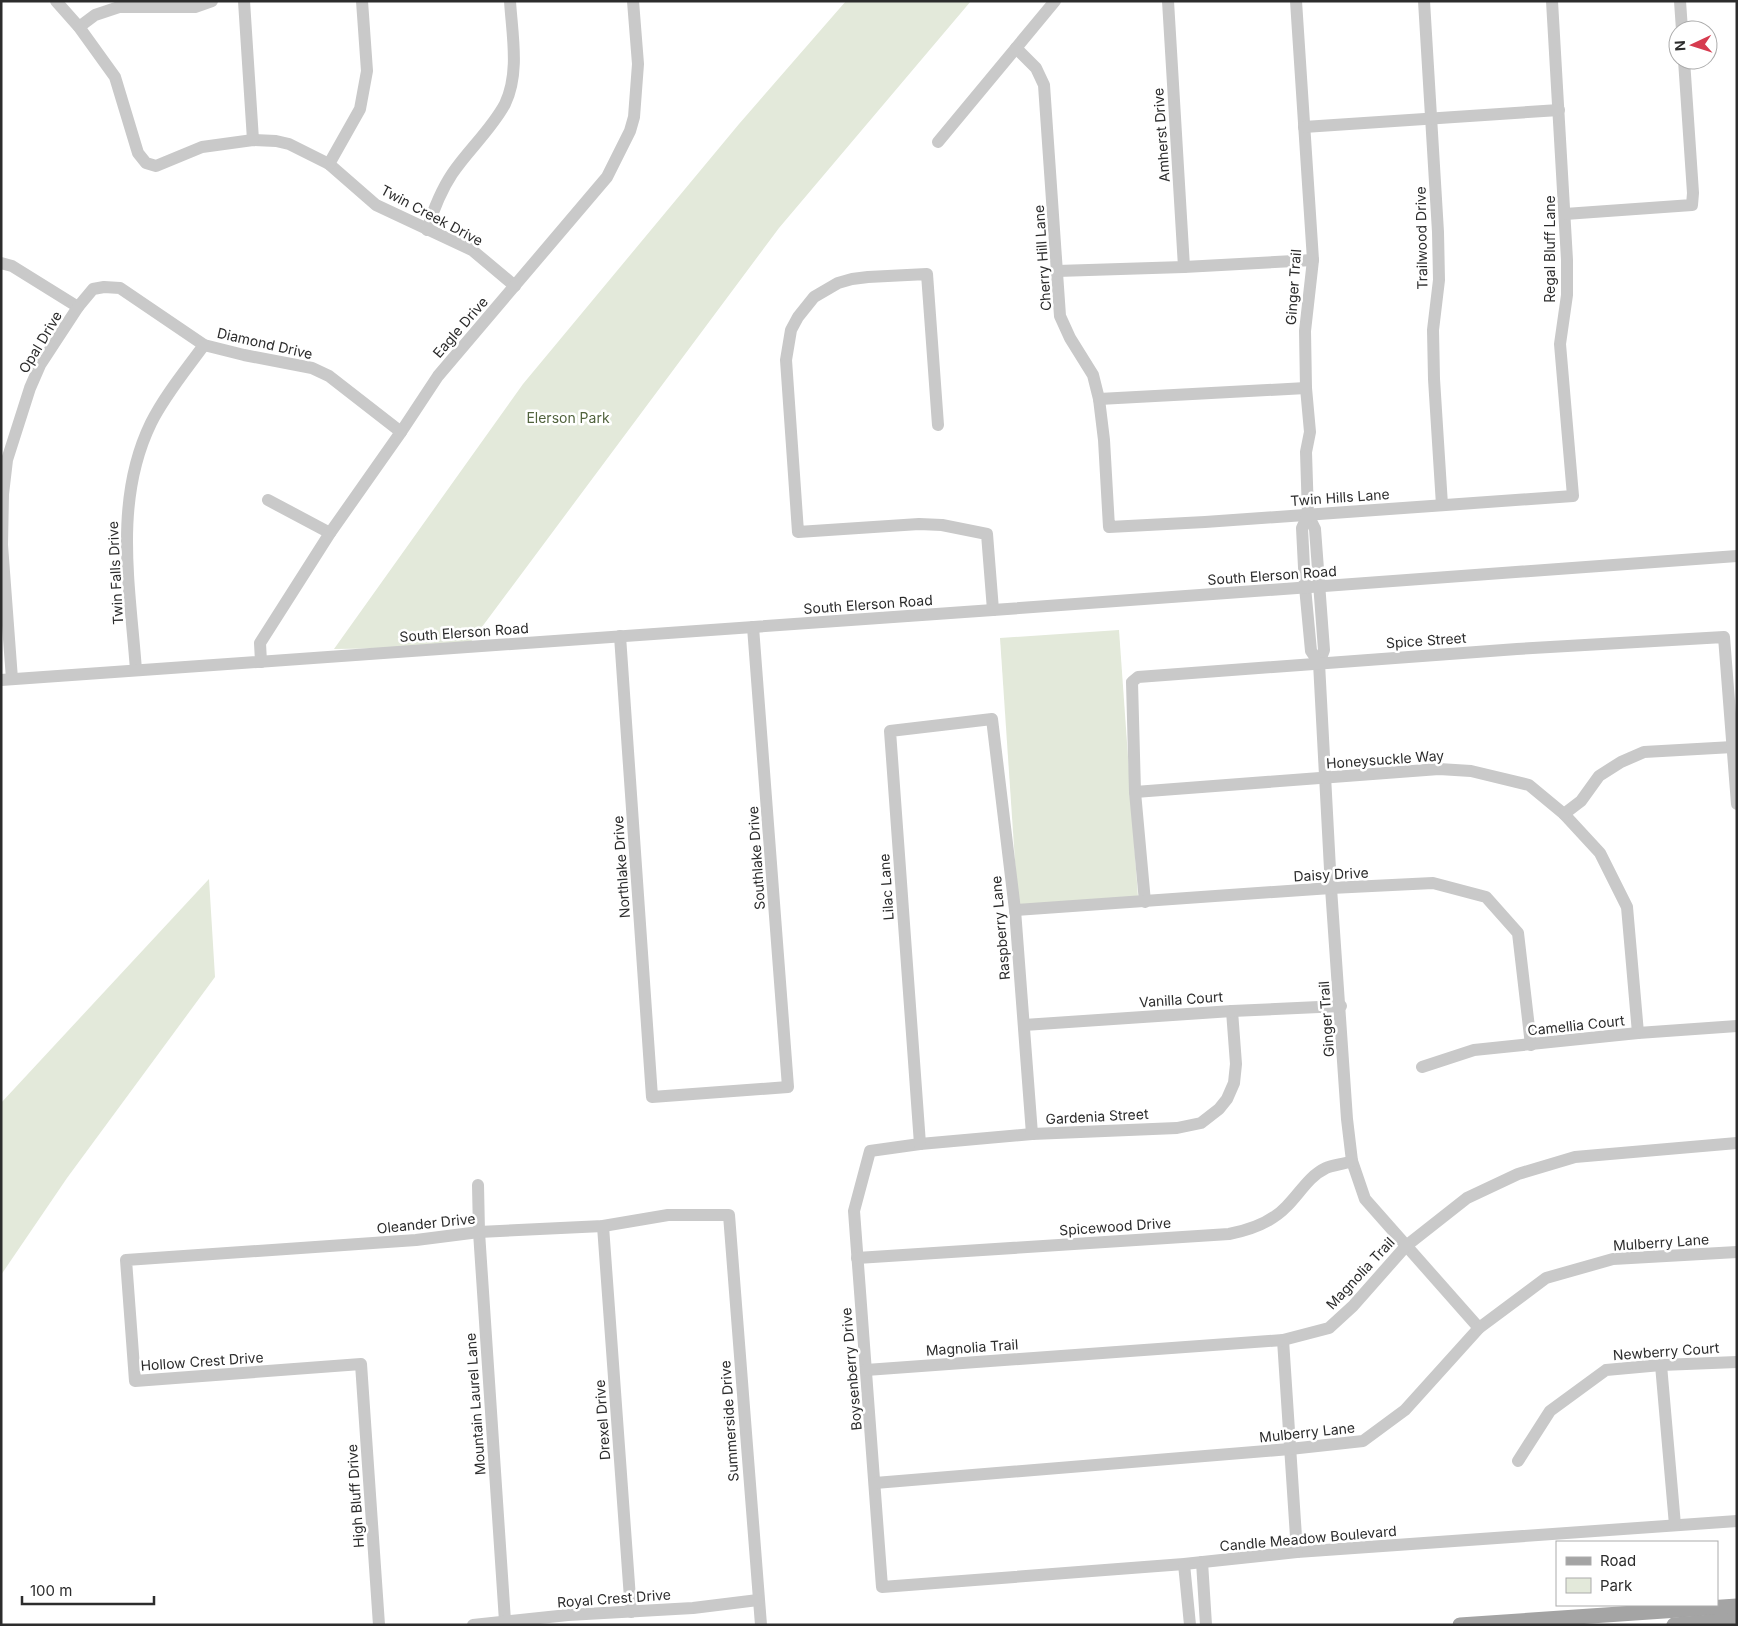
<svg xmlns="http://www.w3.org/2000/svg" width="1738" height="1626" font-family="Inter,sans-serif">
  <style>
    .green { fill: #e3e9da }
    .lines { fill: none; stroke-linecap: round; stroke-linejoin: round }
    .minor { stroke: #c9c9c9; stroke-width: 12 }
    .major { stroke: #a4a4a4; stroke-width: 15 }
    .labels { text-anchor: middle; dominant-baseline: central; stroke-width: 5; stroke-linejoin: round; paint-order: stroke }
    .street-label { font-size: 14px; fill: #2c2c2c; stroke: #fff }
    .park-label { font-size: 14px; fill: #51633d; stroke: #fff }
  </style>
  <rect width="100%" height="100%" fill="#fff"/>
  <g class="green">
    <path d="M846 1H971L779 228 467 647 334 649 523 384 739 124Z"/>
    <path d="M1119 630 1138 897 1018 906 1000 638Z"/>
    <path d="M209 879 215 977 67 1178 1 1275V1103Z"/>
  </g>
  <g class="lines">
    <g class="minor">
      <path d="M56 1 79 27 115 77 138 153 146 163 156 166 202 147 253 140 276 141 289 144 329 164 376 205 472 250 515 286"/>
      <path d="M244 1 253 140"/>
      <path d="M1168 1 1184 267"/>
      <path d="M1296 1 1313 260 1305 331 1306 388 1310 432 1306 452 1308 515 1315 529 1324 650 1319 663 1331 888 1347 1119 1352 1161 1365 1199 1479 1328"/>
      <path d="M1424 1 1438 232 1439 280 1433 330 1434 379 1442 505"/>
      <path d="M1680 1 1682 30"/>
      <path d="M79 27 95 15 119 7H195L212 1"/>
      <path d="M1016 48 1036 68 1044 85 1060 316 1070 338 1093 375 1099 399 1104 440 1109 527 1205 522 1573 496 1560 344 1567 295V260L1552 1"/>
      <path d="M1304 127 1559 110"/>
      <path d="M938 142 1055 1"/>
      <path d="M329 164 360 109 367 71 362 1"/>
      <path d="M1565 214 1692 205 1693 193 1684 60"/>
      <path d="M427 230C433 211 440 192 452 174 468 150 491 130 505 104 520 73 512 34 510 1"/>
      <path d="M1 263 12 266 78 307"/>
      <path d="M1057 271 1184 267 1313 260"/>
      <path d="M1099 399 1306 388"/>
      <path d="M938 425 927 274 868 277 852 279 838 283 814 297 798 317 791 330 786 360 798 532 919 524 942 525 987 534 993 610"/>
      <path d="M268 500 330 533"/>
      <path d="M1308 515 1302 528 1305 587 1311 651 1319 663"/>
      <path d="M620 636 652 1097 788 1087 753 627"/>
      <path d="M261 662 260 643 330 533 401 432 438 376 607 177 630 131 634 117 638 64 633 1"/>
      <path d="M136 670C130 587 113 501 151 423 165 395 186 370 204 345"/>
      <path d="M12 679 2 545 3 494 7 460 30 388 40 365 78 307 93 289 104 287 120 288 204 345 244 355 312 368 329 376 401 432"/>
      <path d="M1 680 993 610 1737 556"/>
      <path d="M1135 792 1439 769 1471 771 1529 785 1564 814 1600 853 1627 907 1638 1033"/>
      <path d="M1564 814 1581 801 1599 776 1621 762 1644 752 1733 747"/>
      <path d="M1145 902 1135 792 1132 682 1138 677 1517 649 1724 637 1737 804"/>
      <path d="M1015 910 1331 888 1433 883 1486 897 1518 933 1531 1045"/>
      <path d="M1232 1011 1236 1064 1234 1083 1227 1099 1219 1109 1201 1123 1177 1128 1032 1134 920 1144 870 1151 854 1211 882 1587 1184 1564 1297 1552 1737 1521"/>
      <path d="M1024 1025 1232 1011 1341 1006"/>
      <path d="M1422 1067 1474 1050 1638 1033 1737 1026"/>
      <path d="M920 1144 890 731 992 719 1015 910 1032 1134"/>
      <path d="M478 1185 479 1232 505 1621 507 1625"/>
      <path d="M603 1226 631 1612"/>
      <path d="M857 1258 1229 1234C1250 1230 1272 1222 1287 1206 1300 1193 1309 1176 1326 1168 1333 1165 1344 1164 1352 1161"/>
      <path d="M1283 1340 1297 1552"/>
      <path d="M1661 1365 1675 1525"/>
      <path d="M866 1370 1283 1340 1329 1328 1353 1306 1406 1246 1467 1198 1518 1174 1575 1157 1737 1143"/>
      <path d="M1518 1461 1550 1411 1606 1370 1661 1365 1737 1362"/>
      <path d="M875 1483 1290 1449 1363 1441 1405 1410 1479 1328 1546 1278 1613 1259 1737 1252"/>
      <path d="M1202 1562 1206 1625"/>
      <path d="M1184 1564 1190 1625"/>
      <path d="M379 1625 361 1364 135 1381 126 1260 416 1240 479 1232 603 1226 668 1215H729L761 1625"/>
      <path d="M473 1625 568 1615 693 1608 758 1600"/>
    </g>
    <g class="major">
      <path d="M1460 1625 1737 1606"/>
      <path d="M1674 1625 1737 1620"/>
    </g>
  </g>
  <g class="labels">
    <g class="street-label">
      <text transform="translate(1161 135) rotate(-94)">Amherst Drive</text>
      <text transform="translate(432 215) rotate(28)">Twin Creek Drive</text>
      <text transform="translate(1421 238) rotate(-91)">Trailwood Drive</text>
      <text transform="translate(1549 249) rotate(-90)">Regal Bluff Lane</text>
      <text transform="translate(1042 258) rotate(-94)">Cherry Hill Lane</text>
      <text transform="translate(1293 287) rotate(-86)">Ginger Trail</text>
      <text transform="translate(460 327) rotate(-49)">Eagle Drive</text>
      <text transform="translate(40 342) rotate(-59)">Opal Drive</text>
      <text transform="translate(265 343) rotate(13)">Diamond Drive</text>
      <text transform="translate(1340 497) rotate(-4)">Twin Hills Lane</text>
      <text transform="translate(115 573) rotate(-93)">Twin Falls Drive</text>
      <text transform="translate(1272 575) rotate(-4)">South Elerson Road</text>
      <text transform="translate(868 604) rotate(-4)">South Elerson Road</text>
      <text transform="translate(464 632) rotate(-4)">South Elerson Road</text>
      <text transform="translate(1426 640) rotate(-4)">Spice Street</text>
      <text transform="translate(1385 759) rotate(-4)">Honeysuckle Way</text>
      <text transform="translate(756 858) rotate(-94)">Southlake Drive</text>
      <text transform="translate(621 867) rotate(-94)">Northlake Drive</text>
      <text transform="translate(1331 874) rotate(-3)">Daisy Drive</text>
      <text transform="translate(886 887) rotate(-94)">Lilac Lane</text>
      <text transform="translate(1000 928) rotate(-95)">Raspberry Lane</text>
      <text transform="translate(1181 999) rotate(-4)">Vanilla Court</text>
      <text transform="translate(1326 1019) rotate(-94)">Ginger Trail</text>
      <text transform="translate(1576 1025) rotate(-6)">Camellia Court</text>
      <text transform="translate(1097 1116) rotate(-3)">Gardenia Street</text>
      <text transform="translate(426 1223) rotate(-6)">Oleander Drive</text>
      <text transform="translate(1115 1226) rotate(-4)">Spicewood Drive</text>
      <text transform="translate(1661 1242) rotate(-4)">Mulberry Lane</text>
      <text transform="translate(1360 1273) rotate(-47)">Magnolia Trail</text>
      <text transform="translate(972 1347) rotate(-4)">Magnolia Trail</text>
      <text transform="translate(1666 1351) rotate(-4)">Newberry Court</text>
      <text transform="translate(202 1361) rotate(-4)">Hollow Crest Drive</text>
      <text transform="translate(851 1369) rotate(-95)">Boysenberry Drive</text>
      <text transform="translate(475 1404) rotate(-94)">Mountain Laurel Lane</text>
      <text transform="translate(602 1420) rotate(-94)">Drexel Drive</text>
      <text transform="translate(729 1421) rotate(-94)">Summerside Drive</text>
      <text transform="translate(1307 1432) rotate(-6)">Mulberry Lane</text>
      <text transform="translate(355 1496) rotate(-94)">High Bluff Drive</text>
      <text transform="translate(1308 1538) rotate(-5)">Candle Meadow Boulevard</text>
      <text transform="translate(614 1598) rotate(-4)">Royal Crest Drive</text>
    </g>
    <g class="park-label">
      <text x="568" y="417">Elerson Park</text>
    </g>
  </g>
  <rect width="1738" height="1626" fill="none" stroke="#2c2c2c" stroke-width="5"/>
  <rect x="1556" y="1541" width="162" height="65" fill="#ffffff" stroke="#ababab"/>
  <rect x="1566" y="1557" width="25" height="8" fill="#a4a4a4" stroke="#ababab"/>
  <text x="1600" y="1566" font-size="15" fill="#2c2c2c">Road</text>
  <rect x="1566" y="1578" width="25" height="15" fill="#e3e9da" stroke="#ababab"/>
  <text x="1600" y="1591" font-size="15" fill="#2c2c2c">Park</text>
  <g transform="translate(1693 45) rotate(266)"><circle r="24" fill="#ffffff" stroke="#ababab"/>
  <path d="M0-4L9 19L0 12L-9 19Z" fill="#d63b4f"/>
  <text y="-8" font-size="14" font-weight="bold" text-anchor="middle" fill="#2c2c2c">N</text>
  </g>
  <path d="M22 1596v8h132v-8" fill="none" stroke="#2c2c2c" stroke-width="2.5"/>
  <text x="30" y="1596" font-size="15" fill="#2c2c2c" stroke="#ffffff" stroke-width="4" paint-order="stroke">100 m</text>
</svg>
